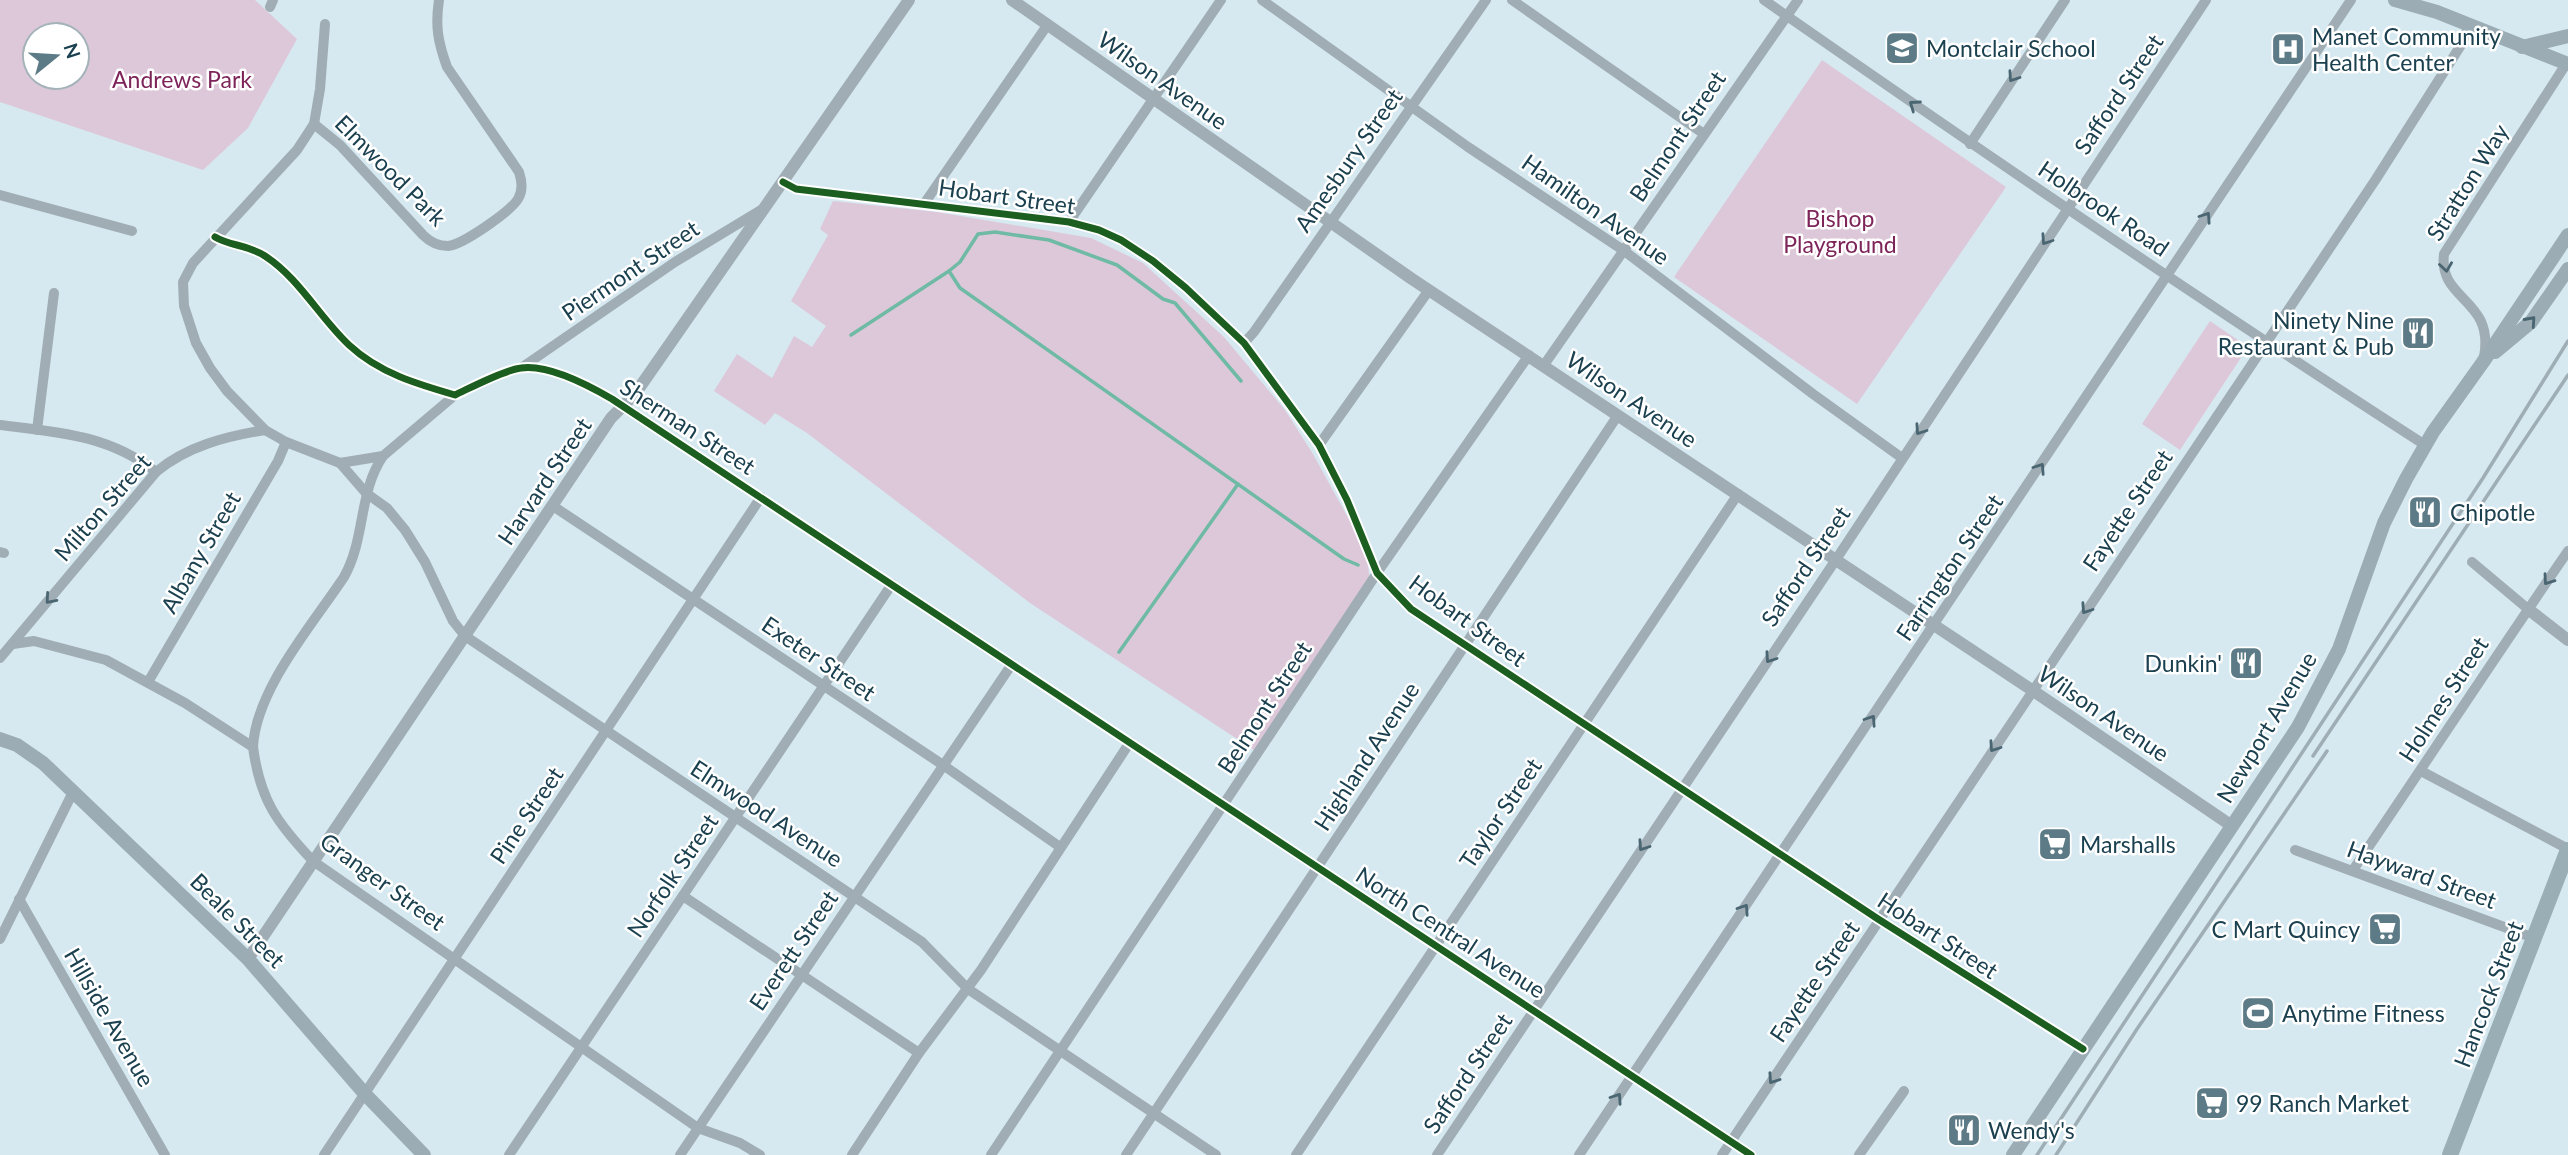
<svg xmlns="http://www.w3.org/2000/svg" width="2568" height="1155" font-family="Lato,sans-serif">
  <style>
    .green { fill: #ddc8d9; fill-rule: evenodd }
    .lines { fill: none; stroke-linecap: round; stroke-linejoin: round }
    .stream { stroke: #6fbaa5; stroke-width: 3.5 }
    .minor { stroke: #a0adb4; stroke-width: 10 }
    .tertiary { stroke: #a0adb4; stroke-width: 12 }
    .secondary { stroke: #9bacb4; stroke-width: 14 }
    .primary { stroke: #9aaeb6; stroke-width: 16 }
    .rail { stroke: #9faeb5; stroke-width: 3.5 }
    .cycleway-casing { stroke: #fff; stroke-width: 11 }
    .cycleway { stroke: #1b5e20; stroke-width: 7 }
    .oneway { stroke: #4a6672 }
    .oneway2 { stroke: #486672 }
    .labels { text-anchor: middle; dominant-baseline: central; stroke-width: 5; stroke-linejoin: round; paint-order: stroke }
    .poi-label { font-size: 23px; fill: #1b404f; stroke: #fff; text-anchor: start }
    .park-label { font-size: 23px; fill: #7d2459; stroke: #fff }
    .street-label { font-size: 23px; fill: #1b404f; stroke: #fff }
  </style>
  <rect width="100%" height="100%" fill="#d6e8f0"/>
  <g class="green">
    <path d="M0 0H255L297 39 248 128 203 170 0 102ZM35 35H77V77H35Z"/>
    <path d="M1822 60 2006 187 1857 404 1674 277Z"/>
    <path d="M833 201 937 212 1091 238 1143 263 1224 337 1285 410 1313 454 1352 525 1368 564 1370 585 1257 752 1030 603 807 433 775 413 765 425 714 391 737 354 772 378 794 336 812 347 826 326 791 301 828 235 820 229Z"/>
    <path d="M2210 321 2248 347 2180 450 2142 424Z"/>
  </g>
  <g class="lines">
    <g class="stream">
      <path d="M851 335 949 271"/>
      <path d="M1241 381 1175 303 1163 299 1117 265 1049 240 995 232 978 234 960 262 949 271 960 288 1344 559 1358 565"/>
      <path d="M1119 652 1238 484"/>
    </g>
    <g class="minor">
      <path d="M1262 0 1468 147 1623 250 1813 394 1902 458"/>
      <path d="M1512 0 1704 134"/>
      <path d="M1764 0C1982 152 2201 301 2425 445"/>
      <path d="M270 7 273 0"/>
      <path d="M314 124 320 89 325 24"/>
      <path d="M1970 144 2065 0"/>
      <path d="M783 182 796 189 1069 222 1099 230 1121 240 1153 261 1186 288 1244 343 1319 445 1347 500 1377 573 1411 609 1878 919 2083 1049"/>
      <path d="M0 195 132 231"/>
      <path d="M924 204 1048 24"/>
      <path d="M1069 222 1221 0"/>
      <path d="M215 237C230 246 249 245 265 256 299 278 320 318 349 345 379 373 417 384 455 395 472 387 504 370 521 368 549 364 588 385 612 399L1751 1155"/>
      <path d="M1244 343 1254 332 1486 0"/>
      <path d="M2484 357C2495 298 2438 301 2444 254L2566 64"/>
      <path d="M1544 365 1798 0"/>
      <path d="M521 368 675 262 761 210"/>
      <path d="M0 425C58 432 109 435 156 472"/>
      <path d="M37 430 54 293"/>
      <path d="M1319 445 1429 290"/>
      <path d="M383 456 340 463 286 442 265 430 227 391 210 368 196 343 184 306 183 282 193 263 297 150 314 124 340 145 423 235C430 242 438 246 448 246 462 245 510 212 518 199 523 191 522 181 519 172L447 67C438 42 435 26 439 0"/>
      <path d="M340 463 366 493 387 508 405 530 425 562 453 621 465 636 922 942 968 989 1216 1155"/>
      <path d="M553 506 943 765 1060 847"/>
      <path d="M0 552 4 553"/>
      <path d="M2472 562 2528 609"/>
      <path d="M13 644 34 641 106 660 185 703 253 747C260 800 277 823 313 861L698 1128 740 1143 760 1155"/>
      <path d="M0 658 156 472C187 446 227 436 265 430"/>
      <path d="M148 682 278 461 286 442"/>
      <path d="M253 747C256 689 313 624 344 577 366 538 358 493 383 456L455 395"/>
      <path d="M2421 771 2568 849"/>
      <path d="M2295 850 2534 938"/>
      <path d="M2353 870C2425 764 2495 657 2568 551"/>
      <path d="M683 896 919 1053"/>
      <path d="M19 899 165 1155"/>
      <path d="M0 939 73 792"/>
      <path d="M324 1155 761 497"/>
      <path d="M509 1155 892 584"/>
      <path d="M680 1155 1012 664"/>
      <path d="M852 1155 919 1053 981 970 1130 742"/>
      <path d="M991 1155 1377 573 1529 355"/>
      <path d="M1126 1155 1618 415"/>
      <path d="M1296 1155 1738 494"/>
      <path d="M1437 1155 1835 561 2206 0"/>
      <path d="M1579 1155 2351 0"/>
      <path d="M1722 1155 2376 179 2461 45 2469 25"/>
      <path d="M1859 1155 1904 1091"/>
    </g>
    <g class="tertiary">
      <path d="M1012 0 1412 279 2032 690 2232 826"/>
      <path d="M2528 609 2568 640"/>
      <path d="M248 959 611 418 635 394 909 0"/>
    </g>
    <g class="secondary">
      <path d="M2395 0 2437 12 2568 64"/>
      <path d="M2522 47 2568 36"/>
      <path d="M2495 352 2531 322 2568 269"/>
      <path d="M0 739 17 745 43 763 248 959 365 1094 424 1155"/>
      <path d="M2013 1155 2298 727 2339 649 2384 523 2406 479 2433 432 2483 362 2568 235"/>
    </g>
    <path class="primary" d="M2450 1155 2568 850"/>
    <g class="rail">
      <path d="M2313 756 2568 375"/>
      <path d="M2037 1155 2483 478 2568 341"/>
      <path d="M2056 1155 2137 1029 2327 751"/>
    </g>
    <g class="cycleway-casing">
      <g id="cycleway">
        <path d="M783 182 796 189 1069 222 1099 230 1121 240 1153 261 1186 288 1244 343 1319 445 1347 500 1377 573 1411 609 1878 919 2083 1049"/>
        <path d="M215 237C230 246 249 245 265 256 299 278 320 318 349 345 379 373 417 384 455 395 472 387 504 370 521 368 549 364 588 385 612 399L1751 1155"/>
      </g>
    </g>
    <use href="#cycleway" class="cycleway"/>
  </g>
  <defs><path id="oneway-chevron" d="M-2-3.5L2.5 0L-2 3.5" fill="none" stroke-width="1.6" stroke-linecap="round" stroke-linejoin="round" transform="scale(1.75)"/></defs>
  <g class="oneway">
    <use href="#oneway-chevron" transform="translate(2013 77) rotate(124)"/>
    <use href="#oneway-chevron" transform="translate(1914 105) rotate(-145)"/>
    <use href="#oneway-chevron" transform="translate(2206 217) rotate(-56)"/>
    <use href="#oneway-chevron" transform="translate(2046 240) rotate(124)"/>
    <use href="#oneway-chevron" transform="translate(2446 267) rotate(82)"/>
    <use href="#oneway-chevron" transform="translate(1920 430) rotate(124)"/>
    <use href="#oneway-chevron" transform="translate(2040 468) rotate(-56)"/>
    <use href="#oneway-chevron" transform="translate(2548 580) rotate(125)"/>
    <use href="#oneway-chevron" transform="translate(50 599) rotate(131)"/>
    <use href="#oneway-chevron" transform="translate(2086 609) rotate(124)"/>
    <use href="#oneway-chevron" transform="translate(1770 658) rotate(124)"/>
    <use href="#oneway-chevron" transform="translate(1871 720) rotate(-56)"/>
    <use href="#oneway-chevron" transform="translate(1994 747) rotate(124)"/>
    <use href="#oneway-chevron" transform="translate(1643 846) rotate(124)"/>
    <use href="#oneway-chevron" transform="translate(1744 909) rotate(-56)"/>
    <use href="#oneway-chevron" transform="translate(1773 1079) rotate(124)"/>
    <use href="#oneway-chevron" transform="translate(1617 1098) rotate(-56)"/>
  </g>
  <use class="oneway2" href="#oneway-chevron" transform="translate(2531 321) rotate(-48)"/>
  <defs>
    <g id="school-square" transform="scale(1.75)"><rect x="-9" y="-9" width="18" height="18" rx="4" fill="#5c7b87" stroke="#fff"/><path d="M0-5L7-2L0 1L-7-2ZM-4 1L0 2.5L4 1V4Q0 6-4 4Z" fill="#fff"/></g>
    <g id="hospital-square" transform="scale(1.75)"><rect x="-9" y="-9" width="18" height="18" rx="4" fill="#5c7b87" stroke="#fff"/><path d="M-5-5h3v3.5h4V-5h3V5h-3V1.5h-4V5h-3Z" fill="#fff"/></g>
    <g id="restaurant-square" transform="scale(1.75)"><rect x="-9" y="-9" width="18" height="18" rx="4" fill="#5c7b87" stroke="#fff"/><path d="M-5-6h1v4h1v-4h1v4h1v-4h1v5L-1.5 .5V6h-2V.5L-5-1ZM5-6V6H3V1.5H1.5Q1.5-4 5-6Z" fill="#fff"/></g>
    <g id="supermarket-square" transform="scale(1.75)"><rect x="-9" y="-9" width="18" height="18" rx="4" fill="#5c7b87" stroke="#fff"/><path d="M-6-5.5h2.5l.6 2H6L4.5 2H-2.5L-4.4-4H-6ZM-1.5 3.2a1.3 1.3 0 1 0 .1 0ZM3 3.2a1.3 1.3 0 1 0 .1 0Z" fill="#fff"/></g>
    <g id="stadium-square" transform="scale(1.75)"><rect x="-9" y="-9" width="18" height="18" rx="4" fill="#5c7b87" stroke="#fff"/><path d="M0-5a6.5 5 0 1 0 0 10a6.5 5 0 1 0 0-10ZM-3.5-1.8h7v3.6h-7Z" fill="#fff"/></g>
  </defs>
  <g fill-rule="evenodd">
    <use href="#school-square" x="1902" y="48"/>
    <use href="#hospital-square" x="2288" y="49"/>
    <use href="#restaurant-square" x="2418" y="333"/>
    <use href="#restaurant-square" x="2425" y="512"/>
    <use href="#restaurant-square" x="2246" y="663"/>
    <use href="#supermarket-square" x="2055" y="844"/>
    <use href="#supermarket-square" x="2385" y="929"/>
    <use href="#stadium-square" x="2258" y="1013"/>
    <use href="#supermarket-square" x="2212" y="1103"/>
    <use href="#restaurant-square" x="1964" y="1130"/>
  </g>
  <g class="labels">
    <g class="poi-label">
      <text x="2312" y="36">Manet Community<tspan x="2312" dy="26">Health Center</tspan></text>
      <text x="1926" y="48">Montclair School</text>
      <text x="2394" y="320" text-anchor="end">Ninety Nine<tspan x="2394" dy="26">Restaurant &amp; Pub</tspan></text>
      <text x="2450" y="512">Chipotle</text>
      <text x="2222" y="663" text-anchor="end">Dunkin'</text>
      <text x="2080" y="844">Marshalls</text>
      <text x="2360" y="929" text-anchor="end">C Mart Quincy</text>
      <text x="2282" y="1013">Anytime Fitness</text>
      <text x="2236" y="1103">99 Ranch Market</text>
      <text x="1988" y="1130">Wendy's</text>
    </g>
    <g class="park-label">
      <text x="182" y="79">Andrews Park</text>
      <text x="1840" y="218">Bishop<tspan x="1840" dy="26">Playground</tspan></text>
    </g>
    <g class="street-label">
      <text transform="translate(1163 80) rotate(35)">Wilson Avenue</text>
      <text transform="translate(2118 94) rotate(-56)">Safford Street</text>
      <text transform="translate(1677 136) rotate(-56)">Belmont Street</text>
      <text transform="translate(1348 160) rotate(-55)">Amesbury Street</text>
      <text transform="translate(391 170) rotate(45)">Elmwood Park</text>
      <text transform="translate(2467 182) rotate(-58)">Stratton Way</text>
      <text transform="translate(1007 196) rotate(8)">Hobart Street</text>
      <text transform="translate(2104 208) rotate(34)">Holbrook Road</text>
      <text transform="translate(1596 209) rotate(35)">Hamilton Avenue</text>
      <text transform="translate(630 270) rotate(-34)">Piermont Street</text>
      <text transform="translate(1632 399) rotate(34)">Wilson Avenue</text>
      <text transform="translate(688 426) rotate(33)">Sherman Street</text>
      <text transform="translate(544 481) rotate(-56)">Harvard Street</text>
      <text transform="translate(102 507) rotate(-49)">Milton Street</text>
      <text transform="translate(2127 510) rotate(-56)">Fayette Street</text>
      <text transform="translate(200 552) rotate(-60)">Albany Street</text>
      <text transform="translate(1805 566) rotate(-56)">Safford Street</text>
      <text transform="translate(1949 567) rotate(-56)">Farrington Street</text>
      <text transform="translate(1468 620) rotate(36)">Hobart Street</text>
      <text transform="translate(819 658) rotate(34)">Exeter Street</text>
      <text transform="translate(2443 699) rotate(-57)">Holmes Street</text>
      <text transform="translate(1264 707) rotate(-57)">Belmont Street</text>
      <text transform="translate(2104 713) rotate(34)">Wilson Avenue</text>
      <text transform="translate(2266 727) rotate(-59)">Newport Avenue</text>
      <text transform="translate(1366 756) rotate(-57)">Highland Avenue</text>
      <text transform="translate(767 813) rotate(33)">Elmwood Avenue</text>
      <text transform="translate(1500 813) rotate(-56)">Taylor Street</text>
      <text transform="translate(526 815) rotate(-56)">Pine Street</text>
      <text transform="translate(2422 874) rotate(20)">Hayward Street</text>
      <text transform="translate(672 875) rotate(-56)">Norfolk Street</text>
      <text transform="translate(383 881) rotate(36)">Granger Street</text>
      <text transform="translate(238 920) rotate(45)">Beale Street</text>
      <text transform="translate(1451 932) rotate(33)">North Central Avenue</text>
      <text transform="translate(1938 935) rotate(33)">Hobart Street</text>
      <text transform="translate(793 950) rotate(-56)">Everett Street</text>
      <text transform="translate(1814 981) rotate(-56)">Fayette Street</text>
      <text transform="translate(2488 994) rotate(-69)">Hancock Street</text>
      <text transform="translate(110 1017) rotate(60)">Hillside Avenue</text>
      <text transform="translate(1467 1073) rotate(-56)">Safford Street</text>
    </g>
  </g>
  <g transform="translate(56 56) rotate(72)"><circle r="33" fill="#ffffff" stroke="#a4b3b9" stroke-width="2"/>
  <path d="M0-5L12 26L0 18L-12 26Z" fill="#5c7b87"/>
  <text y="-10" font-size="19" font-weight="bold" text-anchor="middle" fill="#1b404f">N</text>
  </g>
</svg>
